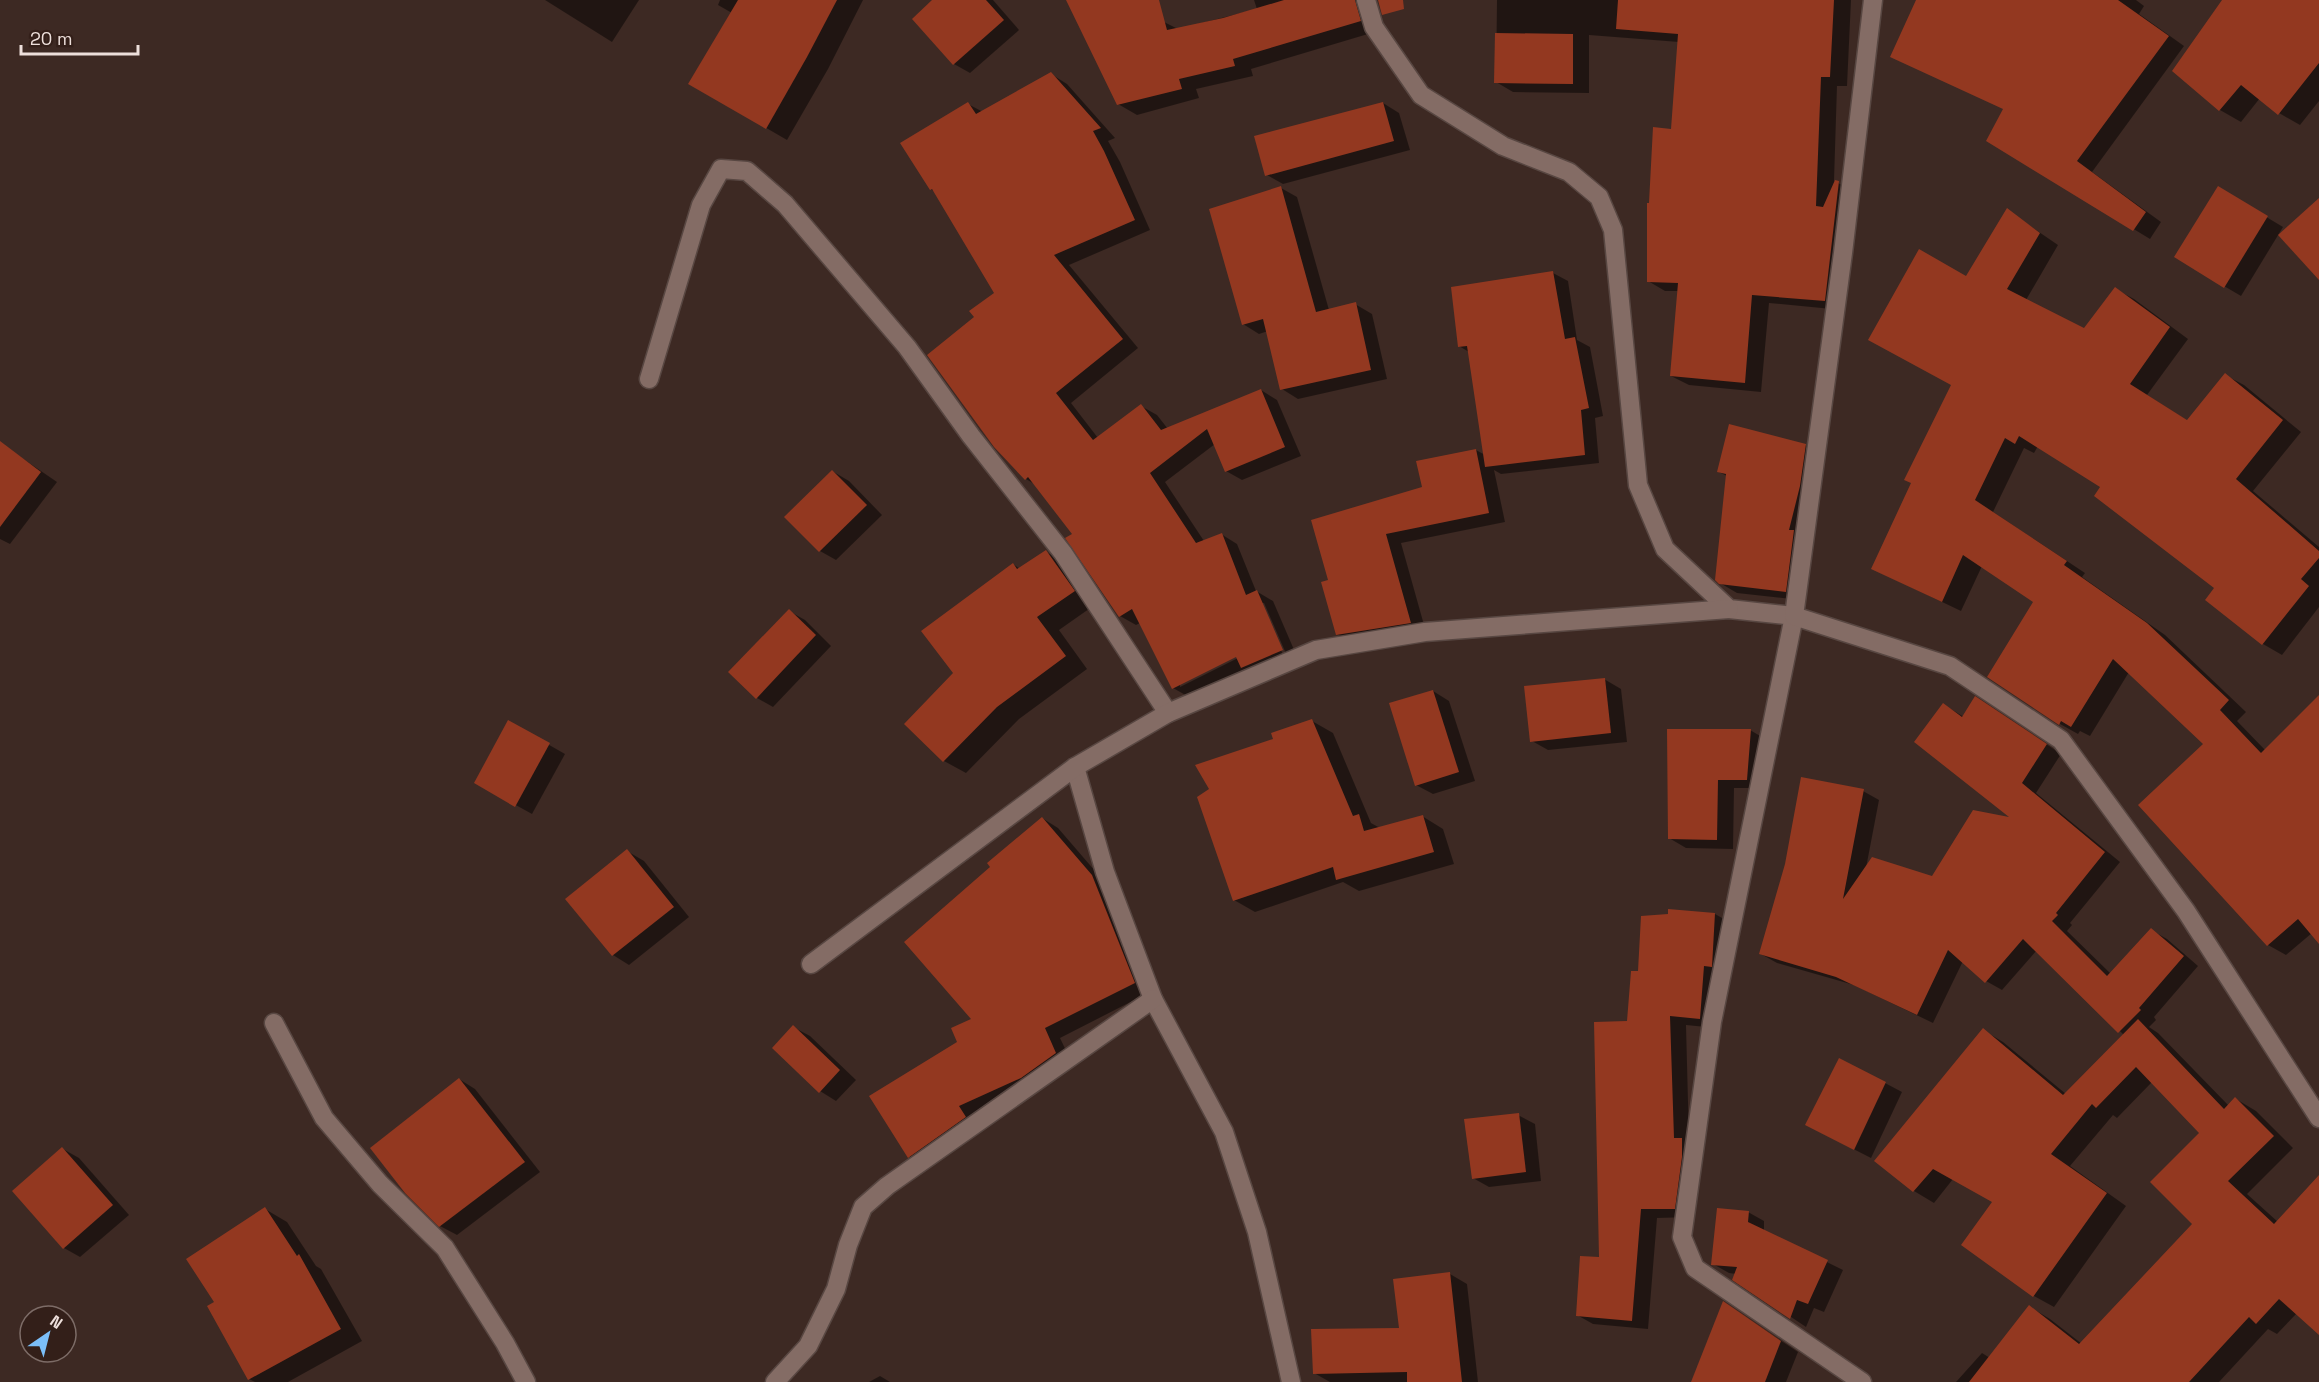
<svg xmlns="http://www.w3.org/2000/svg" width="2319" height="1382" font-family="'Space Grotesk',sans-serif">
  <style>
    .shadow { fill: #0007; fill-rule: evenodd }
    .building { fill: #933820 }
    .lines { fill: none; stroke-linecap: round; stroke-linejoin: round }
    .minor-casing { stroke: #584742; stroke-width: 21 }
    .minor { stroke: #846c65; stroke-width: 18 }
  </style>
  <rect width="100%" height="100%" fill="#3d2923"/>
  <g class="shadow">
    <path d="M545 0H639L612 42Z"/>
    <path d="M720 0H863L828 69 787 140 690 84 732 13 718 5Z"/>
    <path d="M935 0H993L1019 30 970 73 954 64Z"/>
    <path d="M1068 0H1146L1164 22 1178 29 1257 9 1254 0H1357L1368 34 1251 69 1253 76 1196 89 1199 98 1137 115 1118 104Z"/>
    <path d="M1497 0H1851L1847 86H1837L1834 181 1856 192 1842 310 1769 303 1761 392 1689 385 1671 376 1678 291H1665L1648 281 1650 204 1673 130 1679 42 1589 35V93L1513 92 1496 82Z"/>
    <path d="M1918 0H2136L2144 6 2139 14 2184 46 2092 172 2161 222 2150 239 1988 140 2004 109Z"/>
    <path d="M2223 0H2319V101L2300 125 2279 113 2260 98 2241 122 2220 110 2174 71Z"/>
    <path d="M1051 74 1067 84 1115 138 1108 141 1120 162 1150 230 1069 265 1138 348 1071 403 1098 438 1141 406 1157 415 1168 429 1261 390 1277 400 1301 456 1242 480 1226 471 1215 444 1165 482 1204 541 1221 534 1237 544 1256 591 1273 601 1298 659 1258 676 1246 669 1189 697 1173 688 1140 623 1136 625 1120 616 1074 534 1036 485 1026 479 976 318 996 293 935 192 931 189 968 104 983 112ZM1261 603H1264L1287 656 1284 657ZM1242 652 1244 655 1180 687V683Z"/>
    <path d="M1383 103 1399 113 1410 150 1283 184 1267 175Z"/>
    <path d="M1281 188 1297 197 1329 310 1355 304 1372 314 1387 379 1298 399 1282 389 1268 331 1259 334 1243 324Z"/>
    <path d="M2218 188 2283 227 2241 296 2224 286Z"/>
    <path d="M2007 210 2058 245 2026 300 2085 330 2115 289 2134 299 2188 339 2147 395 2188 421 2225 375 2244 385 2301 432 2253 491 2319 547V607L2282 655 2263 644 2207 600 2216 588 2103 487 2038 446 2034 453 2024 448 1993 512 2085 573 2082 577 2165 635 2246 712 2237 721 2266 751 2319 697V942L2312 933 2286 955 2268 945 2205 744 2129 672 2090 736 2080 731 2078 734 2060 724 2035 601 1982 566 1961 611 1873 569 1912 483 1953 385 1966 278Z"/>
    <path d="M1553 273 1568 281 1577 340 1590 347 1603 416 1595 418 1599 463 1501 474 1494 470 1505 522 1401 543 1426 632 1354 644 1337 634 1330 581 1424 488 1476 450 1485 455 1469 352 1459 346Z"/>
    <path d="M0 443 57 482 10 544 0 539Z"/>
    <path d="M1805 445 1822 454 1802 600 1737 593 1720 583 1727 476 1719 472Z"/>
    <path d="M832 471 849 481 882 515 836 560 820 551Z"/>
    <path d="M1046 552 1069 565 1096 604 1059 630 1087 669 1019 719 966 773 944 761 955 674 1013 564 1020 569Z"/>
    <path d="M789 611 805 620 831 646 773 707 757 698Z"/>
    <path d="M1604 679 1621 689 1627 742 1548 750 1532 741Z"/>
    <path d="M1433 691 1449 701 1475 781 1433 794 1416 785Z"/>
    <path d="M1944 705 1964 717 1991 707 2061 754 2036 793 2120 862 2070 923 2072 925 2067 931 2111 974 2151 930 2167 939 2198 966 2154 1017 2156 1020 2149 1027 2158 1033 2229 1106 2236 1099 2256 1111 2293 1148 2247 1194 2278 1222 2319 1186V1333L2297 1313 2277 1334 2268 1329 2219 1382H1956L1982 1353 1990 1358 2030 1307 2050 1319 2082 1344 2194 1224 2201 1133 2152 1082 2117 1118 2113 1115 2070 1166 2126 1206 2054 1307 2034 1296 1994 1202 1953 1179 1934 1203 1914 1191 1876 1160 1983 1030 2003 1042 2066 1094 2124 1035 2037 950 2002 990 1986 981 1963 961 1933 1023 1854 985 1777 963 1761 954 1863 791 1879 800 1866 868 1933 878 2015 820Z"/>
    <path d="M1312 721 1333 733 1371 823 1380 828 1422 816 1443 829 1454 864 1359 891 1343 882 1255 912 1234 900 1275 740Z"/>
    <path d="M509 722 565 754 532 814 476 783Z"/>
    <path d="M1750 730 1767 740 1763 788H1734L1733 849 1686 848 1669 838Z"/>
    <path d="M1042 818 1058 828 1108 886 1150 992 1060 1038 1072 1063 925 1166 909 1157 959 1042 974 1020 992 867Z"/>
    <path d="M627 851 644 861 689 917 629 965 613 955 568 899Z"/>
    <path d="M1669 911 1715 914 1731 923 1716 1028 1686 1025 1691 1217 1657 1218 1648 1329 1593 1324 1577 1315 1601 1259 1628 1023 1639 973 1669 915Z"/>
    <path d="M793 1027 810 1036 856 1080 836 1101 820 1091Z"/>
    <path d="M459 1079 475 1089 540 1172 457 1235 440 1226Z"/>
    <path d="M1885 1083 1902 1092 1871 1158 1824 1134Z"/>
    <path d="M1518 1115 1535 1124 1541 1181 1489 1187 1473 1178Z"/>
    <path d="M63 1149 79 1158 129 1215 80 1257 64 1248Z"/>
    <path d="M265 1209 287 1222 316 1266 321 1269 362 1341 288 1382H255L249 1379 216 1302Z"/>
    <path d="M1748 1212 1764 1221V1231L1843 1270 1824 1312 1814 1308 1806 1327 1734 1279 1736 1274 1729 1273 1713 1264Z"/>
    <path d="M1450 1274 1467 1284 1478 1382H1330L1314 1373 1400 1329Z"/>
    <path d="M1724 1303 1798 1352 1786 1382H1693Z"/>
    <path d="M880 1376 890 1382H869Z"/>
  </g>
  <g class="building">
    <path d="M738 0H837L807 57 766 129 688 84Z"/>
    <path d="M932 0H986L1004 20 953 65 912 19Z"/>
    <path d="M1066 0H1159L1167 30 1223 18 1284 0H1355L1361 21 1233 59 1235 66 1179 79 1182 89 1117 105Z"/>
    <path d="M1378 0H1403L1404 9 1382 15Z"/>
    <path d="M1618 0H1834L1830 77H1821L1816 206 1823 207 1835 180 1839 181 1825 301 1752 295 1745 383 1670 376 1678 283 1647 282V203H1649L1653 127 1671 129 1678 34 1616 29Z"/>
    <path d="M1916 0H2118L2169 36 2077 161 2146 212 2133 231 1986 141 2003 109 1890 57Z"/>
    <path d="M2222 0H2319V63L2278 115 2241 85 2219 111 2172 71Z"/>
    <path d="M1495 33 1573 34V84L1494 83Z"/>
    <path d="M1051 72 1101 128 1093 131 1104 151 1135 220 1054 255 1123 339 1056 393 1093 440 1141 404 1161 430 1261 389 1285 447 1225 472 1207 429 1150 473 1196 543 1222 533 1246 595 1257 590 1283 650 1241 668 1236 657 1172 689 1132 609 1119 617 1065 538 1072 534 1028 477 1025 480 994 447 927 355 974 317 969 311 994 293 932 189 930 190 900 143 968 102 976 114Z"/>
    <path d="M1383 102 1394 141 1265 176 1254 136Z"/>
    <path d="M1281 186 1316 312 1356 302 1371 370 1280 390 1263 319 1242 325 1209 209Z"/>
    <path d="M2218 186 2268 216 2224 288 2174 257Z"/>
    <path d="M2319 198V280L2278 235Z"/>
    <path d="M2007 208 2040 233 2007 289 2084 328 2115 287 2170 327 2130 384 2187 420 2225 373 2283 420 2236 479 2319 551V558L2301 579 2309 586 2262 645 2205 600 2214 588 2094 496 2100 487 2019 436 2015 444 2005 438 1975 500 2067 561 2064 565 2147 623 2229 700 2220 710 2261 753 2319 695V944L2298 919 2267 946 2138 805 2203 744 2113 659 2071 727 2061 721 2059 725 1987 677 2033 602 1963 555 1942 602 1871 569 1911 483 1904 480 1951 385 1868 340 1919 249 1966 276Z"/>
    <path d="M1553 271 1565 339 1575 337 1589 408 1581 410 1585 455 1485 467 1467 346 1458 347 1451 287Z"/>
    <path d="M1729 424 1806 444 1800 486 1789 530H1794L1786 592 1719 584 1715 580 1726 474 1717 472Z"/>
    <path d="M0 441 41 472 0 527Z"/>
    <path d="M1476 449 1489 513 1386 534 1411 623 1336 635 1321 582 1328 580 1311 520 1422 487 1416 461Z"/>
    <path d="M832 470 867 505 819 552 784 517Z"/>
    <path d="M1046 550 1075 591 1037 617 1066 656 997 707 943 762 904 724 953 673 921 631 1013 563 1017 569Z"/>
    <path d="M789 609 816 635 756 699 728 672Z"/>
    <path d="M1605 678 1611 733 1530 742 1524 686Z"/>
    <path d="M1433 690 1459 772 1415 786 1389 703Z"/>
    <path d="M1975 696 2047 744 2022 783 2105 852 2056 913 2058 915 2052 921 2107 976 2151 928 2184 956 2139 1008 2141 1010 2118 1033 2023 939 1985 983 1948 950 1917 1015 1836 977 1759 954 1785 864 1801 777 1864 789 1843 899 1872 857 1932 876 1973 810 2009 817 1914 742 1943 703 1962 717Z"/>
    <path d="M1312 719 1353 816 1359 814 1364 831 1423 815 1434 852 1336 880 1333 867 1233 901 1197 797 1209 789 1195 765 1273 739 1271 733Z"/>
    <path d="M508 720 550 743 515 807 474 783Z"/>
    <path d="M1667 729H1751L1747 780H1718L1717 840 1668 839Z"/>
    <path d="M1042 817 1092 875 1135 983 1045 1028 1056 1053 1021 1078 959 1106 966 1117 908 1158 869 1096 957 1042 951 1028 971 1019 904 942 990 867 987 863Z"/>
    <path d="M627 849 674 907 612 956 565 899Z"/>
    <path d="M1668 909 1715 913 1712 967 1704 966 1700 1019 1670 1016 1674 1138H1682V1157L1675 1209H1641L1632 1321 1576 1316 1580 1256 1599 1257 1594 1022 1627 1021 1631 971H1638L1641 916 1668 914Z"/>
    <path d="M2138 1019 2224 1109 2235 1097 2274 1136 2228 1181 2274 1224 2319 1175V1335L2279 1299 2256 1324 2249 1317 2189 1382H1969L2029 1305 2079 1344 2192 1224 2150 1182 2199 1133 2136 1067 2096 1108 2092 1104 2051 1154 2107 1193 2033 1297 1961 1245 1992 1202 1933 1169 1913 1192 1874 1161 1983 1028 2063 1095Z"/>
    <path d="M793 1025 840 1070 819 1093 772 1048Z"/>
    <path d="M1839 1058 1886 1082 1854 1150 1805 1125Z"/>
    <path d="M459 1078 525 1162 439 1227 405 1193 370 1148Z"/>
    <path d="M1519 1113 1526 1172 1472 1179 1464 1119Z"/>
    <path d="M62 1147 113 1205 63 1249 12 1191Z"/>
    <path d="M265 1207 297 1256 299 1254 341 1329 248 1380 207 1306 214 1302 186 1259Z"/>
    <path d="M1717 1208 1749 1211 1748 1222 1828 1260 1808 1304 1797 1300 1790 1319 1732 1280 1737 1267 1711 1265Z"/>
    <path d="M1450 1272 1462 1382H1407V1372L1313 1374 1311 1329 1399 1328 1393 1279Z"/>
    <path d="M1723 1301 1781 1341 1765 1382H1691Z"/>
  </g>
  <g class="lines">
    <g class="minor-casing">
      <g id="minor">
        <path d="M1366 0 1374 27 1421 95 1503 146 1569 172 1599 197 1613 230 1638 485 1665 549 1729 609 1794 616 1712 1022 1682 1237 1695 1268 1862 1382"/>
        <path d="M1873 0 1843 253 1794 616 1950 666 2061 740 2186 911 2319 1118"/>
        <path d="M649 379 701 205 721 169 747 171 785 204 907 347 971 436 1063 553 1168 713"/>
        <path d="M1075 767 1105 872 1153 999 1224 1132 1257 1232 1291 1382"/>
        <path d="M811 964 1075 767 1168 713 1316 650 1425 632 1729 609"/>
        <path d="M274 1023 324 1118 380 1184 445 1248 505 1343 526 1382"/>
        <path d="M775 1382 808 1346 836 1289 848 1245 863 1207 887 1186 1153 999"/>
      </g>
    </g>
    <use href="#minor" class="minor"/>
  </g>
  <g transform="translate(48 1334) rotate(35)"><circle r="28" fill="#331f19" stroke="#7d6c67" stroke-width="1.5"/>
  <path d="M0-4.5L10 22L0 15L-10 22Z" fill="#7bbef8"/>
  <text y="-9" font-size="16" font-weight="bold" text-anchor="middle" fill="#eddfdb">N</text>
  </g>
  <path d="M21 45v9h117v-9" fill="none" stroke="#eddfdb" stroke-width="3"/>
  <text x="30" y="45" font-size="18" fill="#eddfdb" stroke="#331f19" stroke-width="4.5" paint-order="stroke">20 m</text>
</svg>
